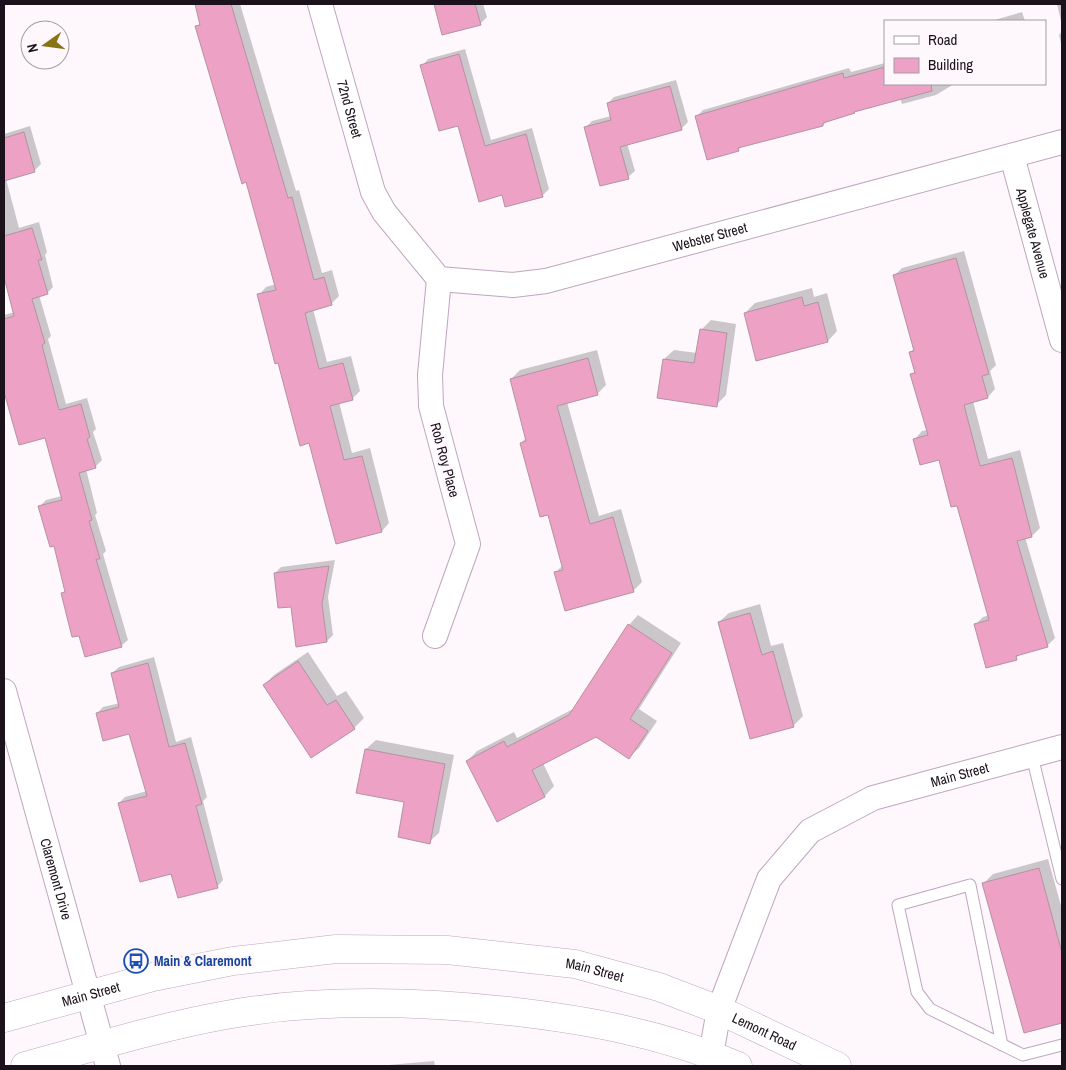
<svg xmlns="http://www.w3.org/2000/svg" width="1066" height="1070" font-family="'Archivo Narrow',sans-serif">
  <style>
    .shadow { fill: #0003 }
    .building { fill: #eda1c4; stroke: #b492a1 }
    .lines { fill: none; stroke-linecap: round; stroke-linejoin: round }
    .service-casing { stroke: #bfa6be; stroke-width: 13 }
    .minor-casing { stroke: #bfa6be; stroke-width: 26 }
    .secondary-casing { stroke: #bfa6be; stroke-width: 29 }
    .service { stroke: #fff; stroke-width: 11 }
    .minor { stroke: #fff; stroke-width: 24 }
    .secondary { stroke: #fff; stroke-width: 28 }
    .labels { text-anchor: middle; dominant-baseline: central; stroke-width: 5; stroke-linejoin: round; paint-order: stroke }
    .street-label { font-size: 14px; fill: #1b121b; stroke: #fef8fd }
    .transit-label { font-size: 14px; font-weight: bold; fill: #164399; stroke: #fef8fd; text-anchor: start }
  </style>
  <rect width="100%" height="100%" fill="#fef8fd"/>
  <g class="shadow">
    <path d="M196 4H240L296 191 299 190 322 273 332 270 339 296 331 304 313 309 327 362 351 356 360 391 352 399 339 402 352 453 370 448 389 523 382 531 310 442 279 361 259 295 266 287 276 284 247 181 197 27 201 22Z"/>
    <path d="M435 4H483L487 17 480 24 443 34Z"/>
    <path d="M1057 4H1062V25Z"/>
    <path d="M1022 12 1025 21H991Z"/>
    <path d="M1062 31V48L1059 35Z"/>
    <path d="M465 49 491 140 532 128 549 189 543 195 506 206 503 194 422 66 428 59Z"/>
    <path d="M885 63V84H954L936 95 902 104 900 98 857 110 828 120 823 125 743 145 738 150 696 117 703 110 849 68 851 72Z"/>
    <path d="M676 80 688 122 681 129 627 143 635 171 628 177 586 127 592 121 611 116 608 103 614 97Z"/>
    <path d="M30 126 41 164 34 171 6 179 19 228 39 222 47 252 45 255 53 287 47 293 39 295 51 336 48 339 66 404 87 398 96 429 93 432 102 460 95 467 86 469 97 513 95 515 106 551 103 554 128 640 121 646 80 634 62 594 66 590 55 544 40 506 46 500 62 496 46 436 20 444 4 385V315L15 312 4 272V134Z"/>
    <path d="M964 251 996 365 990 371 995 389 988 397 973 401 988 459 1020 450 1040 528 1032 536 1025 537 1055 638 1047 646 1021 653 1016 658 975 625 983 617 989 615 958 504 939 458 915 439 922 431 928 430 911 375 915 371 910 353 914 348 894 276 902 268Z"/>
    <path d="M812 288 814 297 827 293 837 331 828 341 745 313 755 303Z"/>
    <path d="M711 320 736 324 726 395 716 405 664 359 674 350 697 353 701 330Z"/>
    <path d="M597 350 606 385 597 394 567 402 599 516 621 509 642 582 633 591 556 572 563 565 549 513 521 443 526 438 511 379 520 370Z"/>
    <path d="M335 560 328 597 333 635 327 641 292 605 275 573 281 567Z"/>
    <path d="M760 604 771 646 783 643 803 716 793 726 719 622 729 613Z"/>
    <path d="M638 615 681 643 639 709 657 721 639 748 629 757 596 736 543 763 554 786 545 796 498 820 467 761 477 751 514 732 517 738 575 708 629 625Z"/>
    <path d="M308 652 337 696 346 691 364 718 354 728 264 685 274 675Z"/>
    <path d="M154 657 176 742 191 737 207 797 203 801 223 880 217 887 172 873 119 803 125 797 147 791 130 733 97 713 103 707 120 703 112 673 119 667Z"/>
    <path d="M376 740 454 755 439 833 429 842 405 801 366 749Z"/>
    <path d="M1048 859 1062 909V1022L1024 1032 984 883 993 874Z"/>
    <path d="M434 1061 435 1066H377Z"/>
  </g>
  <g class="building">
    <path d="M195 4H231L288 198 292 197 314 280 324 277 332 305 305 313 319 369 343 363 353 400 330 406 344 460 362 456 382 532 336 544 309 443 300 446 278 363 275 364 257 294 276 290 246 182 242 184 195 26 200 25Z"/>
    <path d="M434 4H475L481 25 442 35Z"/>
    <path d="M459 54 485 146 526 134 543 197 505 207 502 195 479 202 458 126 439 131 420 65Z"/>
    <path d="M885 67V84H931L932 91 854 112 855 113 823 123V126L738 148 739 151 707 160 695 116 843 73 844 78Z"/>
    <path d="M670 86 682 130 620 147 629 179 600 186 584 127 611 120 607 103Z"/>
    <path d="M24 132 35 172 4 181V138Z"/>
    <path d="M32 228 42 260H38L48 294 32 299 45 343 42 345 59 410 81 404 90 437 87 439 96 468 79 473 92 520 89 521 100 559H96L122 647 85 657 79 636 72 637 61 593 65 592 54 546 50 547 38 506 62 500 45 438 19 445 4 392V319L14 316 4 277V236Z"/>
    <path d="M956 258 989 374 982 376 988 398 964 405 980 466 1012 458 1032 537 1017 541 1048 647 1016 656 1017 660 986 668 974 624 989 620 957 506 951 507 939 460 920 465 913 439 928 435 910 374 915 373 909 352 914 351 893 275Z"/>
    <path d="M802 297 804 306 818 302 828 342 756 361 744 313Z"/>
    <path d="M700 329 727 333 717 407 657 398 663 359 694 363Z"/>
    <path d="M588 358 598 395 557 406 590 524 613 517 634 592 565 611 554 572 563 570 548 515 540 517 520 443 526 441 510 379Z"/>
    <path d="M329 566 322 604 327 642 296 647 291 607 278 608 274 573Z"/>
    <path d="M750 613 762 655 773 651 794 727 750 739 718 622Z"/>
    <path d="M628 624 672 653 630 719 648 731 629 759 596 737 532 770 545 797 497 822 466 761 504 741 507 747 569 715Z"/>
    <path d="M298 661 327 705 336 700 355 729 311 758 263 685Z"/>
    <path d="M148 663 169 747 185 743 202 804 196 806 218 888 178 898 171 874 140 882 118 803 147 796 129 734 103 741 96 713 119 707 111 673Z"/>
    <path d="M365 749 445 764 430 844 398 837 404 802 356 793Z"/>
    <path d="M1039 868 1062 953V1023L1024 1033 982 883Z"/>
  </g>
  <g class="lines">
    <g class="service-casing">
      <g id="service">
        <path d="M1032 756 1062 879"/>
        <path d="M1002 1045 970 885 898 905 917 992 930 1009 1023 1055 1062 1045"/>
      </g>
    </g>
    <g class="minor-casing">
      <g id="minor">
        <path id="s1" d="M320 4 373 192 384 212 439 279 513 285 546 281 1062 142"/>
        <path id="s2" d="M1012 156 1062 340"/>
        <path d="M435 636 468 544 431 406 430 375 439 279"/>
        <path id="s3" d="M4 691 108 1066"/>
        <path id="s4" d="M709 1066 719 1010 769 879 810 831 873 798 1062 747"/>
      </g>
    </g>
    <g class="secondary-casing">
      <g id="secondary">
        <path id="s5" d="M4 1018 153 977 233 961 336 949 447 950 575 964 659 987 719 1010 837 1066"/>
        <path d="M25 1066C91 1048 159 1027 226 1015 319 998 415 1001 508 1011 587 1020 665 1034 738 1066"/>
      </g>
    </g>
    <use href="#service" class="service"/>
    <use href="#minor" class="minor"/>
    <use href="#secondary" class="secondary"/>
  </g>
  <defs>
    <g id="bus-ring" transform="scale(1.25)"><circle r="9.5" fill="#fef8fd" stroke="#1a4fb4" stroke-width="1.5"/><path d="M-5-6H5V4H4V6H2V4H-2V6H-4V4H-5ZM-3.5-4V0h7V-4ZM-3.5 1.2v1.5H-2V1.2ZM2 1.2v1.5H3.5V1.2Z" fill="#1a4fb4"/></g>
  </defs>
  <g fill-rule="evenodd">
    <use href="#bus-ring" x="136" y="961"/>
  </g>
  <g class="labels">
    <g class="street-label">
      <text stroke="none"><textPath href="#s1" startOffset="109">72nd Street</textPath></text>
      <text stroke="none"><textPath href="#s2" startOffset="80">Applegate Avenue</textPath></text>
      <text stroke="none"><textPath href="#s1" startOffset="582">Webster Street</textPath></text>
      <text transform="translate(445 460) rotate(75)">Rob Roy Place</text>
      <text stroke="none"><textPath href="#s4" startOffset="421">Main Street</textPath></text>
      <text stroke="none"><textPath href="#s3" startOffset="195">Claremont Drive</textPath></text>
      <text stroke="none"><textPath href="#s5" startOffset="600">Main Street</textPath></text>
      <text stroke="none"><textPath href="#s5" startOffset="90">Main Street</textPath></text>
      <text stroke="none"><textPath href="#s5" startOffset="781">Lemont Road</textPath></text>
    </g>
    <g class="transit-label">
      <text x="154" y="961">Main &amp; Claremont</text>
    </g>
  </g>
  <rect width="1066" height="1070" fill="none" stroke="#1b121b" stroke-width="10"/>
  <rect x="884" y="20" width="162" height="65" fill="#fef8fd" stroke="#a39ca3"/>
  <rect x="894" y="36" width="25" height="8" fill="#ffffff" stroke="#a39ca3"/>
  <text x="928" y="45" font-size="15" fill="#1b121b">Road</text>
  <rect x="894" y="58" width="25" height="15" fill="#eda1c4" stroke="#a39ca3"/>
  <text x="928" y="70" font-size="15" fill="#1b121b">Building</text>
  <g transform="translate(45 45) rotate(256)"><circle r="24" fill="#fef8fd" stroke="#a39ca3"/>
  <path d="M0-4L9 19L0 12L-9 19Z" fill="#867416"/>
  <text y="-8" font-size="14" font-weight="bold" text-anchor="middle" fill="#1b121b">N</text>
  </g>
</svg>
